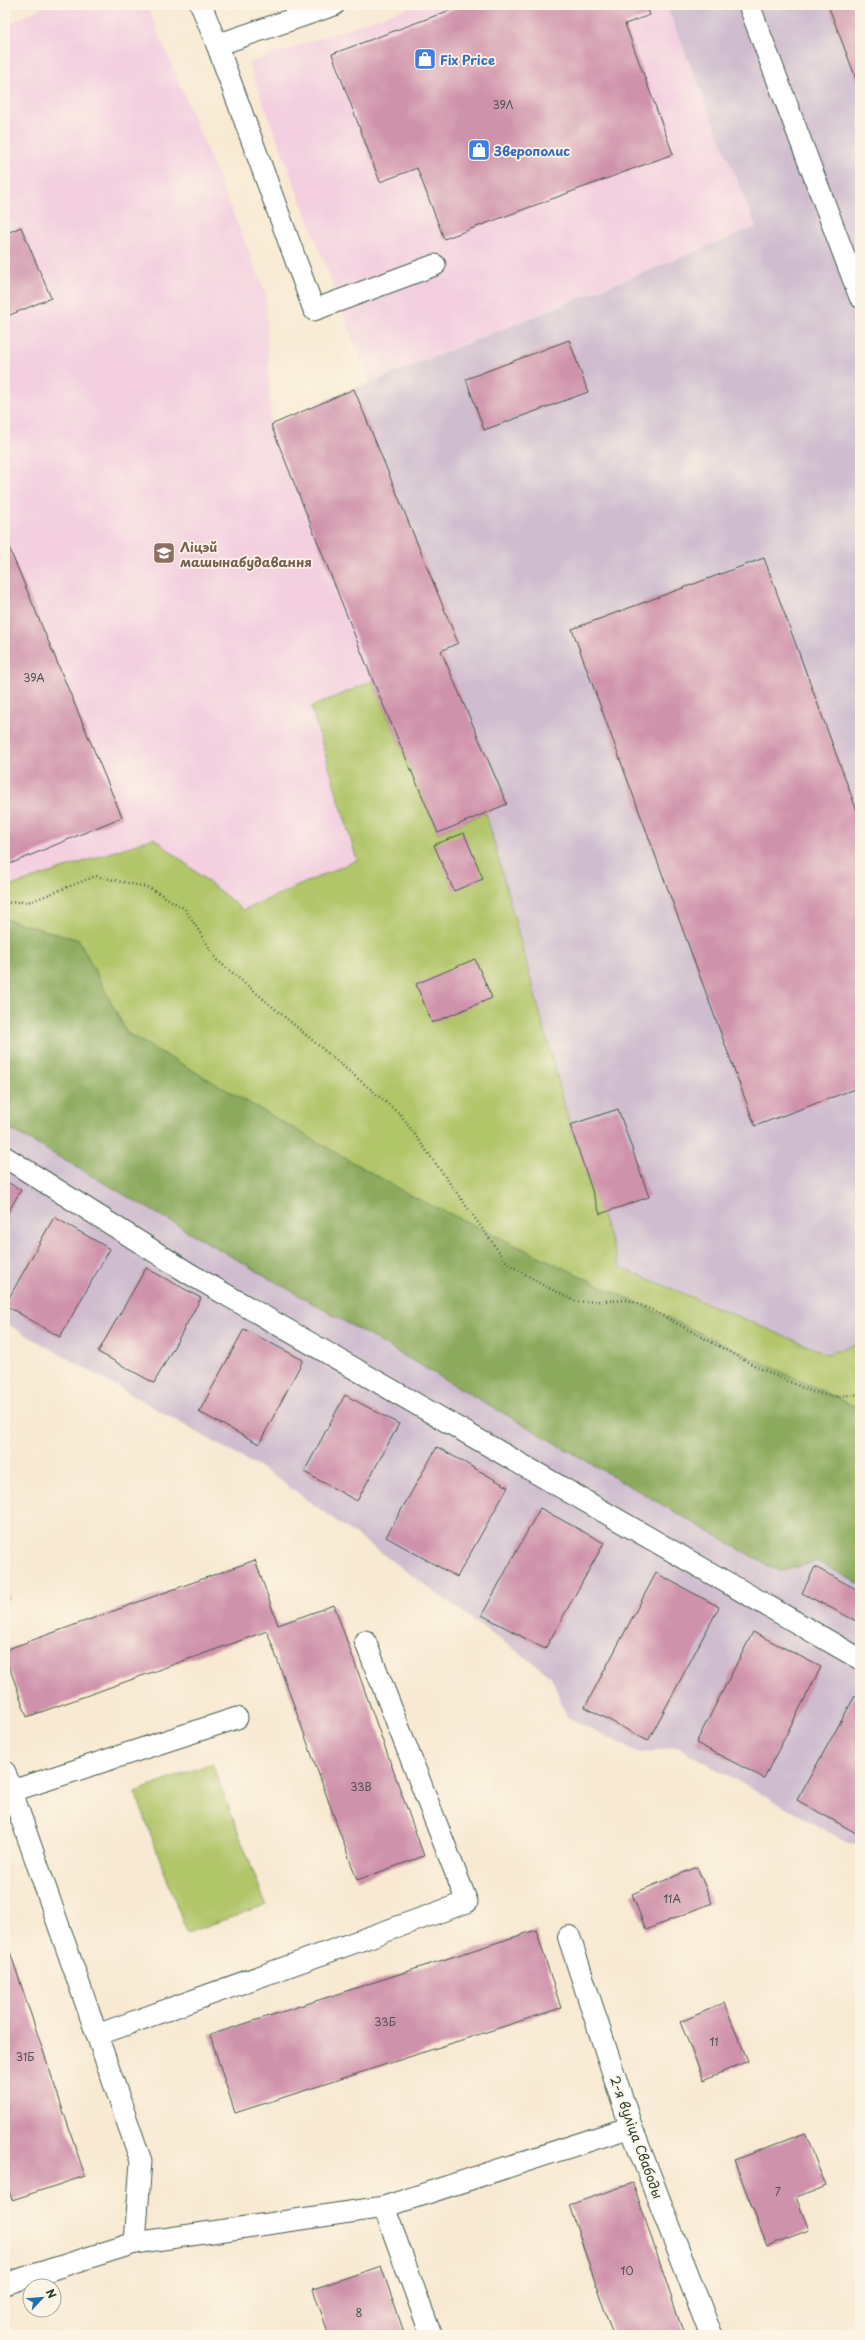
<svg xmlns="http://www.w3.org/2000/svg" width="865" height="2340" font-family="'Playpen Sans',sans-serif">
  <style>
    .built { fill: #f3cfe0 }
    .industrial { fill: #cfbdcf }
    .green { fill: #b1c569; stroke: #68814e }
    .forest { fill: #8caa5d; stroke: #567448 }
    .building { fill: #cf92ab }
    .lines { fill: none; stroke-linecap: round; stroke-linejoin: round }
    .service-casing { stroke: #40574c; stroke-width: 23 }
    .minor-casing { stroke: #40574c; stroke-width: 24 }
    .path { stroke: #40574c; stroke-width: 2.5; stroke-dasharray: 1 3; stroke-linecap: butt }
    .service { stroke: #fff; stroke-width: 21 }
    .minor { stroke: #fff; stroke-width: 22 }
    .labels { text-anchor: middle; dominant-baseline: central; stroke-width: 3.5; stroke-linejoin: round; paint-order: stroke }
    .number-label { font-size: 11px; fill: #4b5252 }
    .shop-label { font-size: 13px; font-weight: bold; fill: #366cbe; stroke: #fcf5e5; text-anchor: start }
    .education-label { font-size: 13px; font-weight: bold; fill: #785e54; stroke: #fcf5e5; text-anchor: start }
    .street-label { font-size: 13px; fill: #1f3d34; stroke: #fcf5e5 }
  </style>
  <rect width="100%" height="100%" fill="#fcf5e5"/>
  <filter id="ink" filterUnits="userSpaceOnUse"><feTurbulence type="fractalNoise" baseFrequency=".025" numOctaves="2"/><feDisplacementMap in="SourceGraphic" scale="8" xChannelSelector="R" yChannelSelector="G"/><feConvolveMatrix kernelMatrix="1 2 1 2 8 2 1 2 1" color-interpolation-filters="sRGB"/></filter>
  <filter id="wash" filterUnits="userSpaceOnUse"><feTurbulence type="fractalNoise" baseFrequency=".012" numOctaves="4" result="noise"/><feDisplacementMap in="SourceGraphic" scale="16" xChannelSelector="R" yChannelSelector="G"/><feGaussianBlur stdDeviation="0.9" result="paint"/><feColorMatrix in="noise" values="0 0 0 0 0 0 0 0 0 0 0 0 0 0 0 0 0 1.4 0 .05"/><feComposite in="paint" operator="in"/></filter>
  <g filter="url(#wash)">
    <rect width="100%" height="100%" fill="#f8e9d2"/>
    <g class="built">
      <path d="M47 5H147L266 293 271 425 373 681 311 707 357 860 243 910 154 838 5 888V26Z"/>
      <path d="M416 5H666L756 227 370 382 248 63Z"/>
    </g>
    <g class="industrial">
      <path d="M666 5H860V1343L827 1354 620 1267 570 1125 485 813 438 833 271 425 354 389 756 227Z"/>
      <path d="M5 1126 779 1572 817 1561 860 1584V1845L850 1844 677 1747 640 1753 567 1717 551 1676 274 1476 5 1323Z"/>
    </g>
    <g class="green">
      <path d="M373 681 438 833 486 813 570 1125 620 1267 827 1354 860 1343V1409L410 1195 127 1033 79 940 5 919V888L154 838 243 910 357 860 311 707Z"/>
      <path d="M212 1763 266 1905 187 1933 135 1792Z"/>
    </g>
    <path class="forest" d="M5 919 79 940 127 1033 410 1195 860 1409V1584L817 1561 779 1572 5 1126Z"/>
    <g id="blocks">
      <g class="building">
        <path d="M464 5H646L650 15 625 24 673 154 444 239 417 168 380 182 332 54Z"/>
        <path d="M828 5H860V89Z"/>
        <path d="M21 227 51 298 5 317V234Z"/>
        <path d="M569 340 588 392 484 430 466 379Z"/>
        <path d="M354 389 458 643 441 651 507 804 438 833 373 681 271 425Z"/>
        <path d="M5 538 122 817 5 866Z"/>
        <path d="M764 558 860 819V1087L755 1126 572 629Z"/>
        <path d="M464 833 483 879 454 891 434 845Z"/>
        <path d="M475 959 492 998 432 1023 416 984Z"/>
        <path d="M618 1109 649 1197 600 1214 570 1125Z"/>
        <path d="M5 1181 21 1190 5 1217Z"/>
        <path d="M54 1217 110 1249 60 1337 5 1305Z"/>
        <path d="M146 1268 201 1298 154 1383 98 1352Z"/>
        <path d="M244 1329 303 1360 259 1444 199 1412Z"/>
        <path d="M345 1395 399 1424 357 1501 304 1472Z"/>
        <path d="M437 1447 508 1487 457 1577 386 1537Z"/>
        <path d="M540 1508 604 1543 545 1649 482 1615Z"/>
        <path d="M255 1560 278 1625 334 1605 424 1856 357 1880 267 1631 27 1717 5 1655V1650Z"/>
        <path d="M815 1567 860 1591V1623L802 1593Z"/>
        <path d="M656 1573 719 1607 648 1741 585 1707Z"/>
        <path d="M5 1586 9 1599 5 1600Z"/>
        <path d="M753 1632 821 1667 764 1778 696 1743Z"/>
        <path d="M855 1696 860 1699V1826L856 1833 797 1800Z"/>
        <path d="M697 1867 712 1903 646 1930 632 1894Z"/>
        <path d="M536 1930 561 2008 235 2113 210 2035Z"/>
        <path d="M5 1937 85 2176 12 2200 5 2179Z"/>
        <path d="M724 2003 748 2061 704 2080 680 2022Z"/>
        <path d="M805 2133 826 2186 796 2197 809 2230 767 2246 734 2160Z"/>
        <path d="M633 2183 684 2335H613L569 2205Z"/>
        <path d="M381 2266 405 2335H329L313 2289Z"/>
      </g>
    </g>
  </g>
  <g filter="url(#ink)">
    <use href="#blocks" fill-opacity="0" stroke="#40574c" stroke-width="1"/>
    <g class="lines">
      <g class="service-casing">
        <g id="service">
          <path d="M201 5 217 45 334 5"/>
          <path d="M749 5 860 297"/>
          <path d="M217 45 314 310 435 265"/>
          <path d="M5 1157 190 1274 860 1659"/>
          <path d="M5 1772 141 2161 135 2243"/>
          <path d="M12 1791 237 1718"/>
          <path d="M97 2035 467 1902 365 1641"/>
          <path d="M384 2207 431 2335"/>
          <path d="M5 2284 135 2243 384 2207 631 2127"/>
        </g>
      </g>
      <g class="minor-casing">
        <path id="minor" d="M569 1937 631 2127 711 2335"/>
      </g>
      <path class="path" d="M5 903 32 901 96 876 150 888 185 909 217 960 400 1114 507 1263 543 1285 577 1302 629 1300 652 1310 759 1368 812 1392 834 1397 860 1394"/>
      <use href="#service" class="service"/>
      <use href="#minor" class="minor"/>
    </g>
  </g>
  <defs>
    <g id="shop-square" transform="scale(1.15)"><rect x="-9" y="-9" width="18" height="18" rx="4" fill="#3f7fe0" stroke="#fcf5e5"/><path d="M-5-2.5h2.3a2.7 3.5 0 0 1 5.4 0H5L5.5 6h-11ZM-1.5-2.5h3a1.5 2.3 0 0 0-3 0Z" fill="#fff"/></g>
    <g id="university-square" transform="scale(1.15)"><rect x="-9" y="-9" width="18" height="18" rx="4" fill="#8d6e63" stroke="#fcf5e5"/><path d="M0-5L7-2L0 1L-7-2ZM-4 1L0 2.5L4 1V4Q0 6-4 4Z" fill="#fff"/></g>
  </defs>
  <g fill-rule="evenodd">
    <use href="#shop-square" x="425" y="59"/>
    <use href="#shop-square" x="479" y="150"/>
    <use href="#university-square" x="164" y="553"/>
  </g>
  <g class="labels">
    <g class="number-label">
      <text x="503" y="104">39Л</text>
      <text x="34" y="677">39А</text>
      <text x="361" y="1786">33В</text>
      <text x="672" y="1898">11А</text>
      <text x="385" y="2021">33Б</text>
      <text x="714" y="2041">11</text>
      <text x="25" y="2056">31Б</text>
      <text x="778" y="2191">7</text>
      <text x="627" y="2270">10</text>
      <text x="359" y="2312">8</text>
    </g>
    <g class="shop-label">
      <text x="440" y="59">Fix Price</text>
      <text x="494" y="150">Зверополис</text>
    </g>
    <g class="education-label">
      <text x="180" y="546">Ліцэй<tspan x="180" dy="15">машынабудавання</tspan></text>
    </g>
    <g class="street-label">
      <text transform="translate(637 2137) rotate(70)">2-я вуліца Свабоды</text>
    </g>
  </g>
  <rect width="865" height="2340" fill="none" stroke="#fcf5e5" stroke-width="20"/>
  <g transform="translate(42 2298) rotate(64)"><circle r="19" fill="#fcf5e5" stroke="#a4ab9e"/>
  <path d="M0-3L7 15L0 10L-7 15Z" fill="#1f6fb2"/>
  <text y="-6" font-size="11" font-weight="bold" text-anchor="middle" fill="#1f3d34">N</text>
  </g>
</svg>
